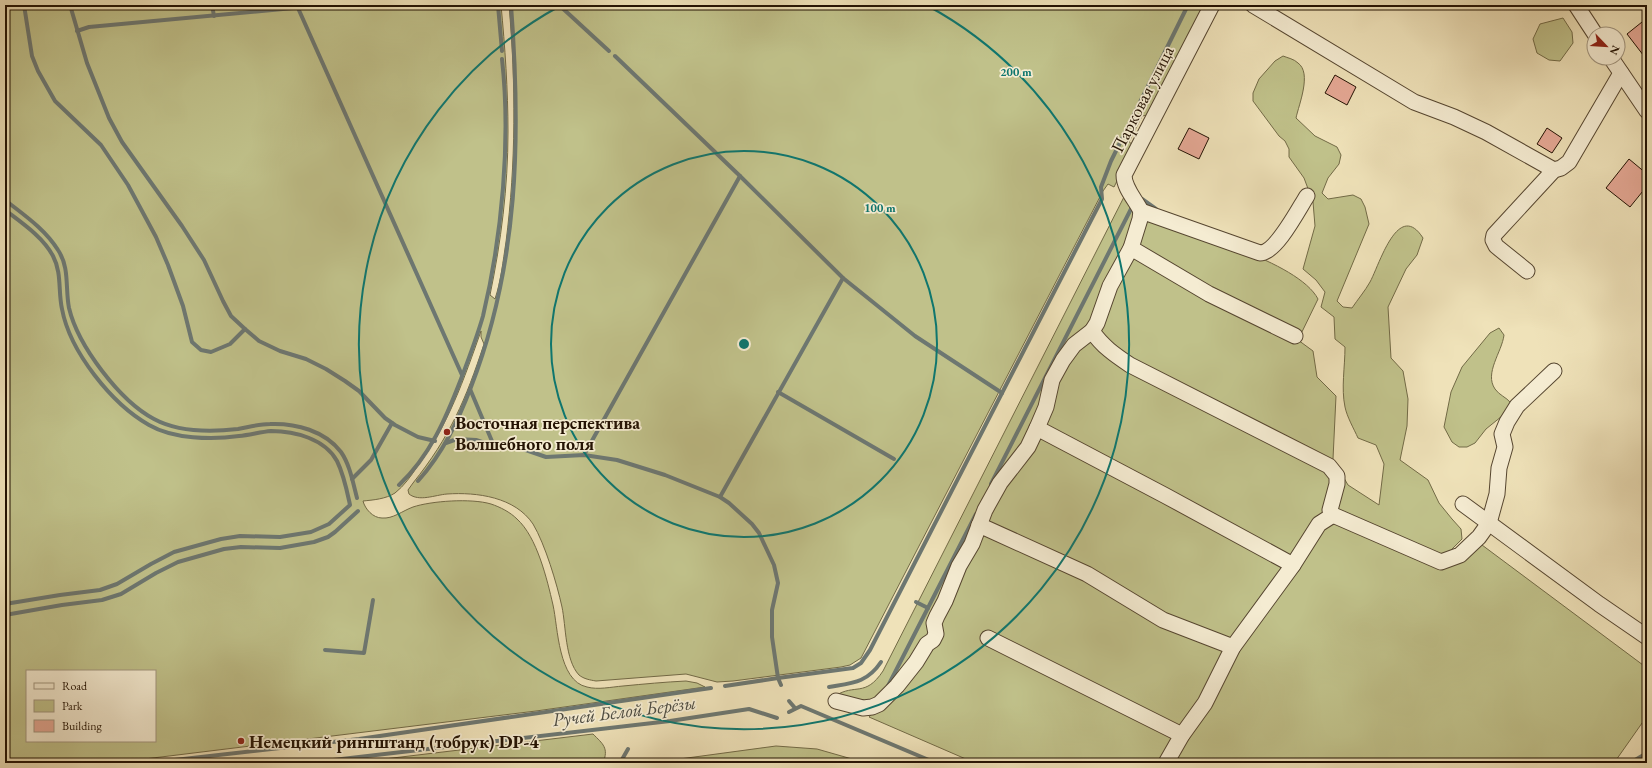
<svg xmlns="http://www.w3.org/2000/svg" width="1652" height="768" font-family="'EB Garamond',serif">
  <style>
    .green { fill: #c0c18a; stroke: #726a46; fill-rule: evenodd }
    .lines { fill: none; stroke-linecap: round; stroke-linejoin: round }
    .stream { stroke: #6d7771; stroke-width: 4 }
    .building { fill: #e6a996; stroke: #231203 }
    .minor-casing { stroke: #564630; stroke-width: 17 }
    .minor { stroke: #f5ecd2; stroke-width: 15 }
    .ring { fill: none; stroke: #0f766e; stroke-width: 2 }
    .poi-dot { fill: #8f2418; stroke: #f5ecd2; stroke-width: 1.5 }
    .labels { text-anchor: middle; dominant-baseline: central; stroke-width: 3.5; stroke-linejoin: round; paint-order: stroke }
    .street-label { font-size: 18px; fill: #231203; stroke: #f5ecd2 }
    .poi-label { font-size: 18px; font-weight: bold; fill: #231203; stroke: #f5ecd2; text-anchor: start }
    .water-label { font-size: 19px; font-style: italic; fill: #4e4d43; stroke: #f5ecd2 }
    .centre { fill: #0f766e; stroke: #f5ecd2; stroke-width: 2 }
    .ring-label { font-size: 12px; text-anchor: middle; font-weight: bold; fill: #0f766e; stroke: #f5ecd2; stroke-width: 3.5; stroke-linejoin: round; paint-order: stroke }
  </style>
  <rect width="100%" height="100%" fill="#efe2b9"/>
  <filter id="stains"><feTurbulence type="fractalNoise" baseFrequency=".005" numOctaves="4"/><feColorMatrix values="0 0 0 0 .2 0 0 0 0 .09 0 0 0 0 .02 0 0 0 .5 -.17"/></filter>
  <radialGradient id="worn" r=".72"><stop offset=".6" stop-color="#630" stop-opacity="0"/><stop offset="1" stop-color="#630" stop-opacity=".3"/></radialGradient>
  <g class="green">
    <path d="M5 5H501C505 47 508 90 508 132 508 187 501 242 490 295L495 299C501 281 503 261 506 242 516 163 516 84 509 5H1208L1148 115 1142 116 1129 142 1132 144 1133 149 1114 187 1108 184 1103 191 861 658 850 665 841 667 733 681 717 682 686 674 596 681C590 680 584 679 579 675 565 660 566 626 562 607 557 584 545 544 533 524 515 497 477 492 447 494 435 495 419 502 409 494L408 490 413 483C450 437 466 399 484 344L481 337V331C464 379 448 426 417 467 411 476 404 486 395 493 386 499 373 500 363 501 365 509 373 518 382 518 393 519 402 511 413 507 431 501 471 498 491 504 500 507 510 512 517 519 537 537 547 579 553 605 558 627 558 681 587 687 598 690 611 687 623 686 644 684 665 682 686 681L697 683 705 687 536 711 112 763H5ZM27 671H155V741H27Z"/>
    <path d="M1563 18 1572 32 1573 43 1560 61 1549 60 1537 53 1533 39 1540 24Z"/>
    <path d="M1283 56C1288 58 1294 59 1298 63 1312 73 1299 104 1296 118L1315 136 1337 147 1341 155 1339 164 1328 178 1322 193 1328 199 1353 195 1361 199 1365 207 1369 224 1337 301 1343 307 1352 308C1358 299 1365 291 1370 282 1379 266 1398 199 1423 238L1417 255 1406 269 1388 307 1391 358 1403 371 1408 399 1407 426 1400 460 1428 480 1439 503 1452 519 1461 529 1462 539 1449 552 1452 555 1462 544 1482 545 1647 668V716L1614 763H975L869 717 912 669 1077 346 1146 218C1187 232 1298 261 1318 299L1298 340 1313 351 1317 377 1336 396 1333 459 1348 485 1379 505 1384 464 1376 445 1358 438C1354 429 1347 417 1345 407 1341 388 1345 367 1345 347L1335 339 1334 317 1321 307 1325 292 1316 280 1303 269 1315 226 1313 202 1304 178 1289 157V149L1285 141 1279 136 1253 101V93L1259 79 1275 61Z"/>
    <path d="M1126 193 1137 213 1097 315 1078 337 932 634 873 703 835 696C855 683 865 698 883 671Z"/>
    <path d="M1499 328 1504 335C1502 352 1484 373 1495 389 1499 395 1506 397 1511 403L1507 412 1486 429 1475 443 1467 447H1459L1452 442 1444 427 1451 392 1462 367 1490 333Z"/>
    <path d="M593 734C603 744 609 748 603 763H351Z"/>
    <path d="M776 746 817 749 866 763H650Z"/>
  </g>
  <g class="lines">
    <g class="stream">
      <path d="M24 5 32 56 38 71 55 101 101 145 128 185 156 237 168 265 183 306 192 342 201 350 211 352 230 344 245 329"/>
      <path d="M70 5 87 63 109 118 122 142 182 226 204 260 223 301 231 316 245 329 259 341 280 351 306 359 326 369 345 381 359 391 385 418 395 425 418 437 435 441"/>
      <path d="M212 5 214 16"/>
      <path d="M498 5 502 51"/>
      <path d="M559 5 609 51"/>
      <path d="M298 8 462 375"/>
      <path d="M77 31 89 27 325 5"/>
      <path d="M615 56 740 176 843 278 915 336 1002 393 870 650 861 663 853 668 778 678 725 686"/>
      <path d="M1142 199 1156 209"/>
      <path d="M5 200C24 215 45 229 58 250 70 268 65 288 69 308 78 346 120 401 154 419 178 432 212 432 238 429 249 427 259 424 270 424 296 423 325 431 341 452 350 465 353 483 357 498"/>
      <path d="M5 210C22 223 43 237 53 256 62 273 58 291 62 309 70 352 112 404 149 425 173 439 212 440 239 436 250 435 260 432 271 431 295 431 325 439 337 461 344 475 347 491 350 505L329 524 311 532 280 537 240 536 221 539 174 552 151 564 117 584 100 590 60 595 5 604"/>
      <path d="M470 389 494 446"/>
      <path d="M778 392 894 459"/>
      <path d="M1002 393 1102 199 1101 187 1111 161 1188 5"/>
      <path d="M446 443 457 439 476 440 494 446 517 447 546 457 584 455 617 460 665 475 720 497 729 503 752 524 759 533 774 565 778 583 772 610V637L778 678 781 685"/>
      <path d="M584 455 740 176"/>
      <path d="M352 479 371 460 392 423"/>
      <path d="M418 481C443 453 458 421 471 387 519 263 521 136 511 5"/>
      <path d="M991 484 1132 207"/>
      <path d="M399 485C430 456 446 418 461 379 469 358 477 337 483 316 502 236 511 140 502 59"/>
      <path d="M720 497 843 278"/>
      <path d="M916 602 928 608"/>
      <path d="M5 615 62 605 102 600 121 594 156 573 178 562 224 549 241 547 280 548 314 542 328 537 335 532 358 511"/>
      <path d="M325 650 364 653 373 600"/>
      <path d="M888 686 976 514"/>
      <path d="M829 687C852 683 867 683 881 662"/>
      <path d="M789 701 795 708"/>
      <path d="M789 712 801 706 936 763"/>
      <path d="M148 763 359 739 711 688"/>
      <path d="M307 763 670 721 749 709 777 718"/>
      <path d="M620 763 628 749"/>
      <path d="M1630 763 1647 753"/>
    </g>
  </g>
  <g class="building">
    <path d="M1647 18V60L1627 34Z"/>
    <path d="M1335 75 1356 87 1347 105 1325 93Z"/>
    <path d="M1189 128 1209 138 1199 159 1178 149Z"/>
    <path d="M1547 128 1562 138 1552 153 1537 144Z"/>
    <path d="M1629 159 1647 174V186L1630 207 1606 188Z"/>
  </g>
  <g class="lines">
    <g class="minor-casing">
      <g id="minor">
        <path d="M1253 5 1414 102 1454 117 1486 132 1554 170"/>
        <path d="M1576 5 1595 34"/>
        <path d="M1611 58 1647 111"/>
        <path d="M1141 211 1140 219 1131 248 1110 286 1097 323 1092 331C1102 346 1115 355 1130 365L1329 466 1337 476V484L1330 510 1333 515 1441 562 1460 555 1479 537 1489 523 1497 494 1499 468 1505 447 1502 434 1507 422 1517 406 1554 371"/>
        <path d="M1141 211C1135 199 1124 188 1124 175L1212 5"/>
        <path d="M1141 211 1260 253C1276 253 1298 210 1307 196"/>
        <path d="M1131 248 1209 294 1295 336"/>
        <path d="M1527 271 1496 246 1493 240 1494 235 1554 170 1561 168 1569 162 1621 73"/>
        <path d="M1037 428 1166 496 1293 565"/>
        <path d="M1463 504 1599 604 1647 637"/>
        <path d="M979 525 1087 574 1163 620 1233 647"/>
        <path d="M988 638 1182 735"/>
        <path d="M836 701 863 708 872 707 879 704 897 686 916 662 927 644 933 640 936 634 934 623 937 616 945 601 959 566 972 544 985 510 1000 483 1028 447 1037 428 1046 407 1052 380 1063 360 1074 345 1092 331"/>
        <path d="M1166 763 1182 735 1205 703 1233 647 1293 565 1319 524 1333 515"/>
      </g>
    </g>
    <use href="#minor" class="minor"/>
  </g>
  <g class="ring">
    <circle cx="744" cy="344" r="193"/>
    <path d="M928 6A385 385 0 1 1 560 6"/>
  </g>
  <g class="poi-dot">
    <circle cx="447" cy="432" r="4"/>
    <circle cx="241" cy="741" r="4"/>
  </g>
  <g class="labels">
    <g class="street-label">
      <text transform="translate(1142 99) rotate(-63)">Парковая улица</text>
    </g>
    <g class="poi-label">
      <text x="455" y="422">Восточная перспектива<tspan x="455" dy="21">Волшебного поля</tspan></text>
      <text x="249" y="741">Немецкий рингштанд (тобрук) DP-4</text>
    </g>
    <g class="water-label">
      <text transform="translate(624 711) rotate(-7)">Ручей Белой Берёзы</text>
    </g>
  </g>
  <circle cx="744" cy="344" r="6" class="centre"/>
  <g class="ring-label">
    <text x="1016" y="76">200 m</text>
    <text x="880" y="212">100 m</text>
  </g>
  <rect width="1652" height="768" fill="none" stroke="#efe2b9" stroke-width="20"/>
  <rect x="6" y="6" width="1640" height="756" fill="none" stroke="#231203" stroke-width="2"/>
  <rect x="10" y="10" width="1632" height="748" fill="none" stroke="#231203"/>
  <rect x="26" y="670" width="130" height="72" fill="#f5ecd2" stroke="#a1957f"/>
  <rect x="34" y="683" width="20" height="6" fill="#f5ecd2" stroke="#a1957f"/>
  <text x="62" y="690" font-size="12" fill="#231203">Road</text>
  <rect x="34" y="700" width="20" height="12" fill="#c0c18a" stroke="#a1957f"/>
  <text x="62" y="710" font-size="12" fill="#231203">Park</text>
  <rect x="34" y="720" width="20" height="12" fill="#e6a996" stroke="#a1957f"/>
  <text x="62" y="730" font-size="12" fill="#231203">Building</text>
  <g transform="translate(1606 46) rotate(115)"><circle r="19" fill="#f5ecd2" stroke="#a1957f"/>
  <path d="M0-3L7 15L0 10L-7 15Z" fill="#8f2418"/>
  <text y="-6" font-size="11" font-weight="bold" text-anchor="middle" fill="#231203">N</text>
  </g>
  <rect width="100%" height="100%" filter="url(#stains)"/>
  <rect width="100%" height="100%" fill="url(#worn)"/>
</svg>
